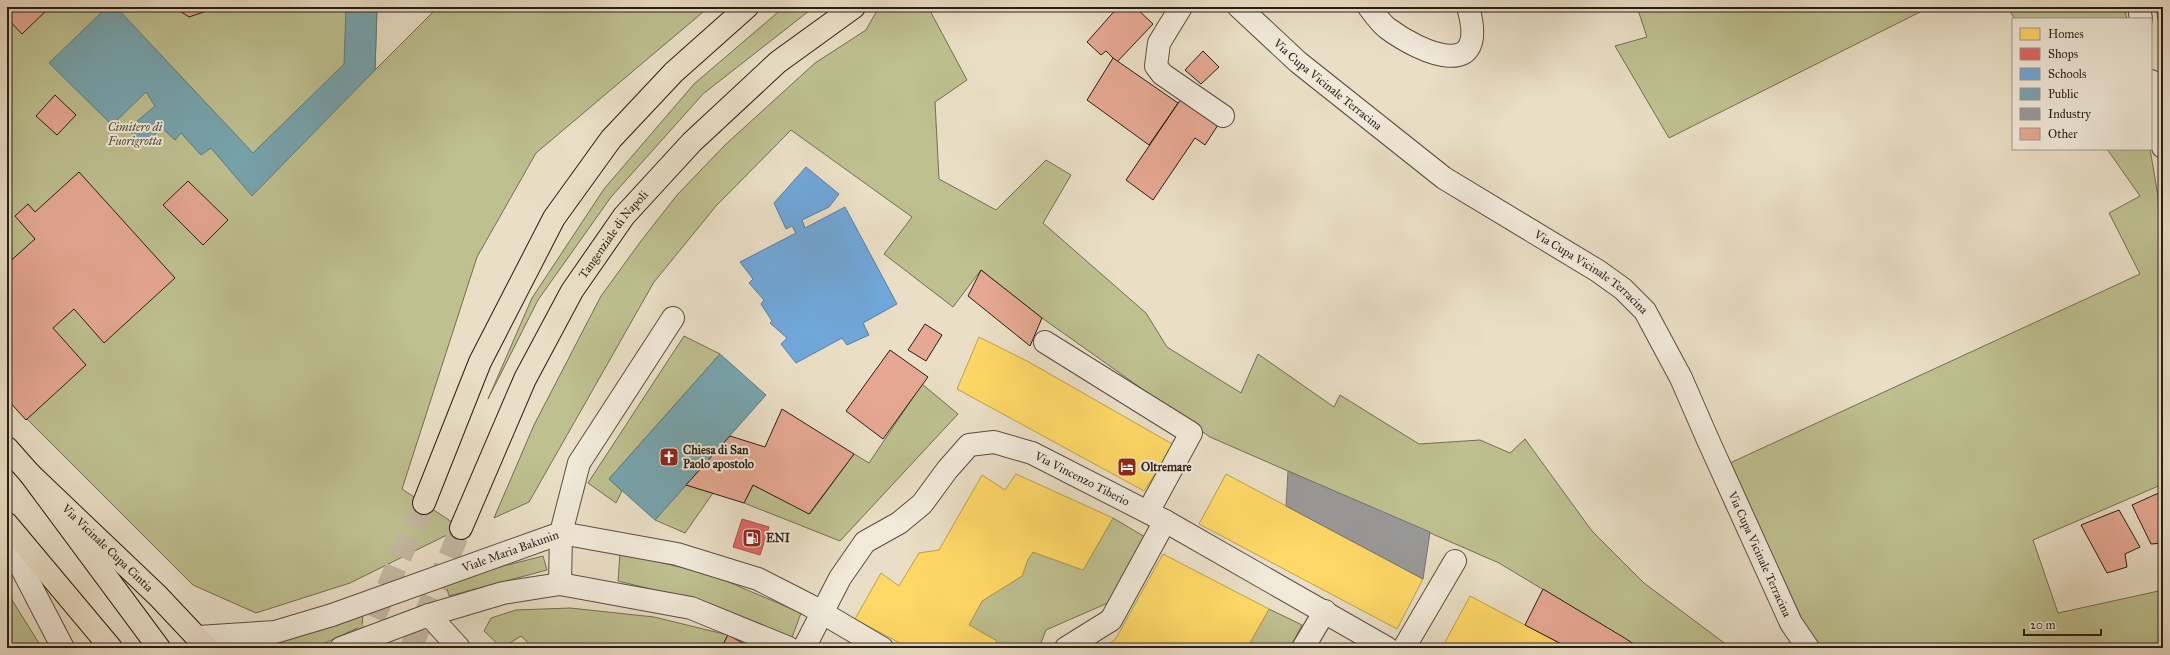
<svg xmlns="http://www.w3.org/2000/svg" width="2170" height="655" font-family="'IM FELL Great Primer',serif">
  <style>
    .green { fill: #bec090; stroke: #746e53 }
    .homes { fill: #ffd966; stroke: #bfa04e }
    .shops { fill: #e06666; stroke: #a9504e }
    .schools { fill: #6fa8dc; stroke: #5a7ea1 }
    .public { fill: #76a5af; stroke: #5f7c81 }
    .industry { fill: #999; stroke: #787472 }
    .building { fill: #e6a893; stroke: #2a1c16 }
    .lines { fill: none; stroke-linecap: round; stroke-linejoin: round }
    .highway-tunnel { stroke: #c4b8a3; stroke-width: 22; stroke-dasharray: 22 11; stroke-linecap: butt }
    .minor-casing { stroke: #5a4d42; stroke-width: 24 }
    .major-casing { stroke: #2a1c16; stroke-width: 24 }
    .highway-casing { stroke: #2a1c16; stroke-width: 24 }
    .minor { stroke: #f1eada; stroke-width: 22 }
    .major { stroke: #eadfc6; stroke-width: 22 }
    .highway { stroke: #eadfc6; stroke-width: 22 }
    .labels { text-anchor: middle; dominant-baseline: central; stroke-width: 4; stroke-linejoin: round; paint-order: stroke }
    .street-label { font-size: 12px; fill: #2a1c16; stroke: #f1eada }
    .park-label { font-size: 12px; font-style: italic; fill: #564d3b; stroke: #f1eada }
    .poi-label { font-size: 12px; font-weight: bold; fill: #2a1c16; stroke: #f1eada; text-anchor: start }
  </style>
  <rect width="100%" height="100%" fill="#eadfc6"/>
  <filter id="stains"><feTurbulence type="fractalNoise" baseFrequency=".005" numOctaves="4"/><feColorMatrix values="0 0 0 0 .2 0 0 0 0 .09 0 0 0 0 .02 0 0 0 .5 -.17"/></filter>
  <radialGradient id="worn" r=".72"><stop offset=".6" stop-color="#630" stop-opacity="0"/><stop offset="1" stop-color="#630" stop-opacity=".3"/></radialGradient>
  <g class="green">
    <path d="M7 7H377L375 70 438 7H709L536 153 477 257 402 489 461 528 350 583 256 613 193 585 7 399Z"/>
    <path d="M784 7H814L703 94 611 197 538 300 488 399 532 298 604 189 694 84Z"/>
    <path d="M879 7H928L967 80 935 102 939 179 996 210 1046 160 1071 175 1043 223 1146 313 1167 347 1241 393 1258 354 1334 407 1340 395 1419 444 1480 440 1510 453 1525 439 1592 531 1644 583 1731 648H1640L1499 563 1210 437 1042 318 981 270 953 307 884 254 912 217 791 130 716 206 654 282 529 502 494 518 534 425 601 296 641 241 677 195 725 145 815 63 866 30Z"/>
    <path d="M1637 7H1930L1669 138 1615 46 1647 37Z"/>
    <path d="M2007 7H2124L2127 19H2015Z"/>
    <path d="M2156 7H2163V50Z"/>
    <path d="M2107 149H2150L2158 196 2160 250 2163 258V484L2033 540 2058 613 2163 590V646L2158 648H1818L1812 642 1730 463 2140 274 2109 213 2140 196Z"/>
    <path d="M684 336 720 354 609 479 622 491 616 503 588 483Z"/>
    <path d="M922 384 958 414 840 541 744 503 753 485 810 514 854 454 869 463Z"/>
    <path d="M686 485 713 493 685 533 655 520Z"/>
    <path d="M1113 518 1145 537 1110 602 1046 630 1039 648H993L997 641 969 625 982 601 1022 576 1028 559 1033 552 1083 570Z"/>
    <path d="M620 553 710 574 801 613 791 640 704 602 618 581Z"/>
    <path d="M543 556 547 570 449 596 445 581Z"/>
    <path d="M7 592 42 648H7Z"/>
    <path d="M570 608 654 617 728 635 721 648H534L521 636 502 648 484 631 491 618 516 610Z"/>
    <path d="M1269 609 1302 625 1290 648H1247Z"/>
    <path d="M363 614 362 626 314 648H255L247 641Z"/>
  </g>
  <g class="homes">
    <path d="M979 337 1027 361 1174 445 1144 491 957 389Z"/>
    <path d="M1016 474 1113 518 1083 570 1033 552 1028 559 1022 576 982 601 969 625 997 641 993 648H909L855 619 881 573 899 586 919 553 939 550 982 475 1005 490Z"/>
    <path d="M1226 474 1423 579 1397 629 1199 524Z"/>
    <path d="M1163 554 1269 609 1247 648H1203L1190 643 1185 648H1100L1115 640Z"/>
    <path d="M1470 596 1525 625 1569 648H1451L1444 644Z"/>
  </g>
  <path class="shops" d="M742 519 769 527 760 555 733 547Z"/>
  <path class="schools" d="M806 167 839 194 829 207 802 220 805 228 845 207 897 304 863 323 869 335 847 345 842 338 796 363 781 344 787 338 770 323 772 321 761 304 764 300 749 283 753 279 740 262 796 233 792 226 786 229 774 203Z"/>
  <g class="public">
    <path d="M107 7H116L253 153 344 64 346 7H377L375 70 252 196 211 148 201 155 181 133 175 140 162 128 140 147 129 128 155 106 146 92 112 125 49 63Z"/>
    <path d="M720 354 766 395 655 520 609 479Z"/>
  </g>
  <path class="industry" d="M1288 471 1430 532 1423 579 1286 506Z"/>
  <g class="building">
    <path d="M7 7H50L22 34 7 18Z"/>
    <path d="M174 7H218L189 17Z"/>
    <path d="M1118 7H1135L1153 24 1117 62 1106 51 1101 55 1087 42Z"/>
    <path d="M1203 51 1219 67 1201 84 1185 70Z"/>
    <path d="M1113 58 1178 103 1149 145 1087 100Z"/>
    <path d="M55 95 76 115 57 135 36 116Z"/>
    <path d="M1181 99 1218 125 1205 145 1195 138 1153 200 1126 180Z"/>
    <path d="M79 172 175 278 104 343 74 309 53 328 86 365 26 420 7 399V264L35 239 15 216 28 204 35 212Z"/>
    <path d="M188 181 228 220 203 245 163 205Z"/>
    <path d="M981 270 1042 318 1030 346 968 296Z"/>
    <path d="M925 324 942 335 926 361 908 350Z"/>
    <path d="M890 350 928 377 883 439 846 411Z"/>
    <path d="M782 409 854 454 809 514 753 485 744 503 686 485 730 436 765 447Z"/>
    <path d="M2163 491V543L2151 544 2132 505Z"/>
    <path d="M2119 510 2140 547 2125 554 2127 567 2107 573 2081 525Z"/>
    <path d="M1543 589 1623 637 1640 648H1569L1525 625Z"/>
    <path d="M728 635 752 648H721Z"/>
    <path d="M1444 644 1451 648H1442Z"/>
  </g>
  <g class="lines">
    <g class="highway-tunnel">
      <path d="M361 648 424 503"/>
      <path d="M411 648 461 528"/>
    </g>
    <g class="minor-casing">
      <g id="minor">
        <path d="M1181 7 1159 43 1156 66 1162 74 1223 116"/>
        <path id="s1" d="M1239 7 1298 62 1444 178 1598 271 1623 289 1645 311 1681 378 1708 440 1791 623 1808 648"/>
        <path d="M1369 7C1374 14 1380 22 1387 28 1422 54 1490 83 1468 7"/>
        <path d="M2139 7 2141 19"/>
        <path d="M2151 81 2163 147"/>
        <path d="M1045 342 1191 433 1148 512"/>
        <path d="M7 540 63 648"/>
        <path d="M560 584 561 533 579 463 673 318"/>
        <path d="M429 615 459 648"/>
        <path id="s2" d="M198 637 275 632 332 615 561 533 677 554 758 579 809 605 882 648"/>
        <path d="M341 648 429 615 503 593 560 584 691 608 789 648"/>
        <path id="s3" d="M804 648 840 578 865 542 899 523 922 504 947 470 969 445 994 442 1032 453 1165 521 1387 648"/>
        <path d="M1066 648 1111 620 1165 521"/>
        <path d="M1303 648 1325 611"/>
        <path d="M1404 648 1455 561"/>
      </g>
    </g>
    <g class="major-casing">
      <g id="major">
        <path id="s4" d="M7 448 30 474 158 596 207 648"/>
        <path d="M7 524 111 648"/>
      </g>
    </g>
    <g class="highway-casing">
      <g id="highway">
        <path d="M30 474 159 648"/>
        <path d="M424 503 480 362 554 218 611 139 674 72 747 7"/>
        <path id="s5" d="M461 528 525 379 572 291 624 216 692 142 778 62 854 7"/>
      </g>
    </g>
    <use href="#minor" class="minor"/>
    <use href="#major" class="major"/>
    <use href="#highway" class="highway"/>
  </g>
  <defs>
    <g id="church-square" transform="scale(1)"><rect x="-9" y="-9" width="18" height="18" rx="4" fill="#8f2418" stroke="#f1eada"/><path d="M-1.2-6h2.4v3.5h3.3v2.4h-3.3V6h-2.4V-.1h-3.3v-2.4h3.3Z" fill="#fff"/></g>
    <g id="hotel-square" transform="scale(1)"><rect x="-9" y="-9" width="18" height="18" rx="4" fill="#8f2418" stroke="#f1eada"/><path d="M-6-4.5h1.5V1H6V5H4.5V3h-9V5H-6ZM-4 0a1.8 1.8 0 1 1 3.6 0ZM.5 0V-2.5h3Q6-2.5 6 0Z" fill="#fff"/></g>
    <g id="fuel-square" transform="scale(1)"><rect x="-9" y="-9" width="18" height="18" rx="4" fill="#8f2418" stroke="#f1eada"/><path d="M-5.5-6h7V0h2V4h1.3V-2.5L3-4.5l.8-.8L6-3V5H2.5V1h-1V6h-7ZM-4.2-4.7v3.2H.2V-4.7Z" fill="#fff"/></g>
  </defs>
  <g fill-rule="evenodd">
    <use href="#church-square" x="669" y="457"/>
    <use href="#hotel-square" x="1127" y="467"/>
    <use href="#fuel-square" x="752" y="538"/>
  </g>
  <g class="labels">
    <g class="street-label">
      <text stroke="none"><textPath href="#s1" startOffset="118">Via Cupa Vicinale Terracina</textPath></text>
      <text stroke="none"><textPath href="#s5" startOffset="332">Tangenziale di Napoli</textPath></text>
      <text stroke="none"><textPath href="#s1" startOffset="442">Via Cupa Vicinale Terracina</textPath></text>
      <text stroke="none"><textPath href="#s3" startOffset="388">Via Vincenzo Tiberio</textPath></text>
      <text stroke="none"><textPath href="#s4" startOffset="142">Via Vicinale Cupa Cintia</textPath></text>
      <text stroke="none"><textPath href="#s2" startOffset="326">Viale Maria Bakunin</textPath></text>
      <text stroke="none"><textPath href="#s1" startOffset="778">Via Cupa Vicinale Terracina</textPath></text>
    </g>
    <g class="park-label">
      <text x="135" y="127">Cimitero di<tspan x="135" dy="14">Fuorigrotta</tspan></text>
    </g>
    <g class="poi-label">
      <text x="683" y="450">Chiesa di San<tspan x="683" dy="14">Paolo apostolo</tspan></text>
      <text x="1141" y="467">Oltremare</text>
      <text x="766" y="538">ENI</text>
    </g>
  </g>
  <rect width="2170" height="655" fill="none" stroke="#eadfc6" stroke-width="24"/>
  <rect x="8" y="8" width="2154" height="639" fill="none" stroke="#2a1c16" stroke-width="2"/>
  <rect x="12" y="12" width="2146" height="631" fill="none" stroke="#2a1c16"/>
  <rect x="2012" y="18" width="140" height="132" fill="#f1eada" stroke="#a1988c"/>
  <rect x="2020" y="28" width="20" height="12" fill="#ffd966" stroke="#a1988c"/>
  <text x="2048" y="38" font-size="12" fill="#2a1c16">Homes</text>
  <rect x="2020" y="48" width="20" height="12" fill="#e06666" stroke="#a1988c"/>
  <text x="2048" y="58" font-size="12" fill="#2a1c16">Shops</text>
  <rect x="2020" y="68" width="20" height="12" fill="#6fa8dc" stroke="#a1988c"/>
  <text x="2048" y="78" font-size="12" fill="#2a1c16">Schools</text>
  <rect x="2020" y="88" width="20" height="12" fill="#76a5af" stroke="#a1988c"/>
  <text x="2048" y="98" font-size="12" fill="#2a1c16">Public</text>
  <rect x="2020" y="108" width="20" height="12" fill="#999999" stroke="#a1988c"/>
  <text x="2048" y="118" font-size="12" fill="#2a1c16">Industry</text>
  <rect x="2020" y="128" width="20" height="12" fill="#e6a893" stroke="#a1988c"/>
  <text x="2048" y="138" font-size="12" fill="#2a1c16">Other</text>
  <path d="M2024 629v6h77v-6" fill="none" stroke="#2a1c16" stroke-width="2"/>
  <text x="2030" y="629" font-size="12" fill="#2a1c16" stroke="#f1eada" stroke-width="3" paint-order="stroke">20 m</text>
  <rect width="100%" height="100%" filter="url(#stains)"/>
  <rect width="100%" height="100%" fill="url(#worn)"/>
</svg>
